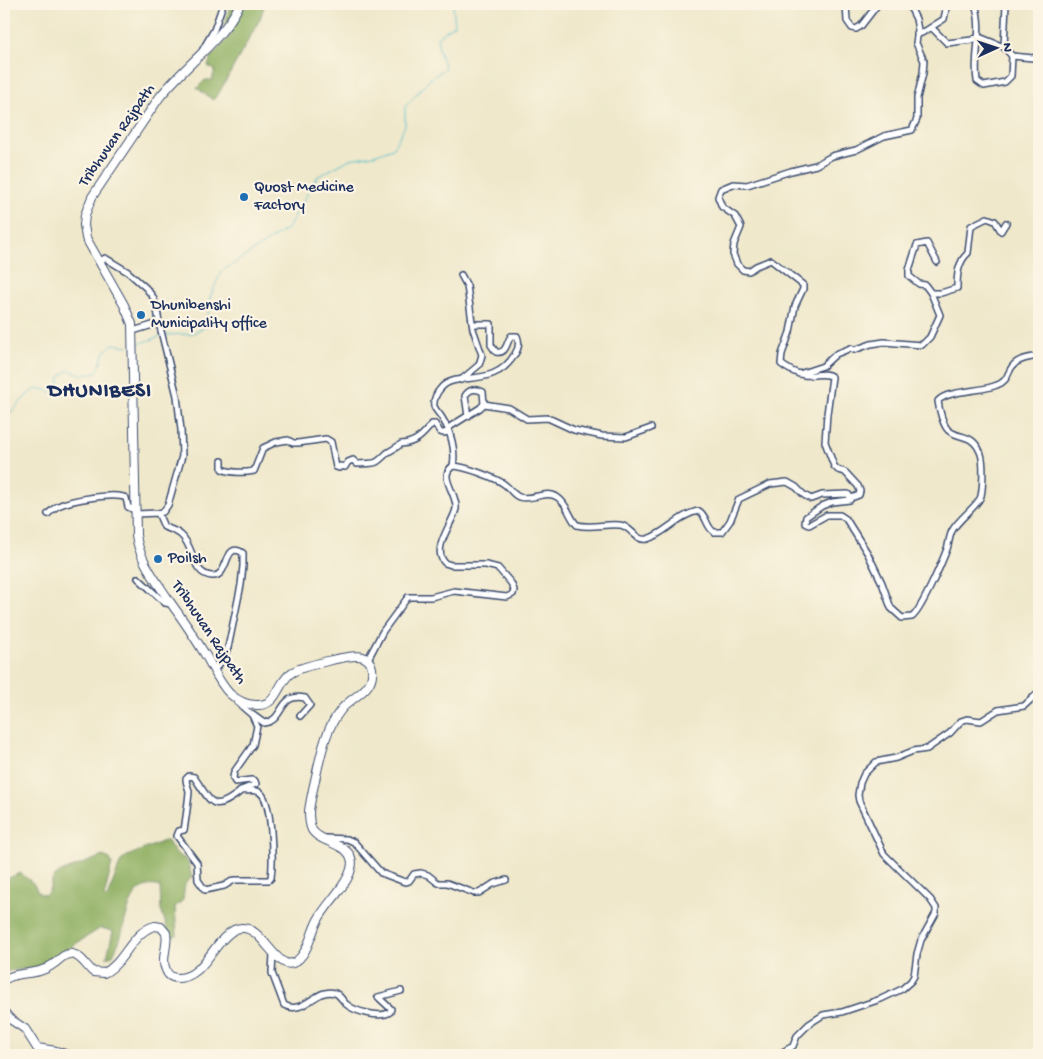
<svg xmlns="http://www.w3.org/2000/svg" width="1043" height="1059" font-family="'Gochi Hand',sans-serif">
  <style>
    .forest { fill: #90b063; stroke: #567060 }
    .lines { fill: none; stroke-linecap: round; stroke-linejoin: round }
    .stream { stroke: #50bbcd; stroke-width: 1 }
    .minor-casing { stroke: #3b4b6e; stroke-width: 8 }
    .trunk-casing { stroke: #3b4b6e; stroke-width: 10 }
    .minor { stroke: #fff; stroke-width: 5 }
    .trunk { stroke: #fff; stroke-width: 8 }
    .poi-dot { fill: #1f6fb2; stroke: #fcf5e5; stroke-width: 2 }
    .labels { text-anchor: middle; dominant-baseline: central; stroke-width: 4.5; stroke-linejoin: round; paint-order: stroke }
    .street-label { font-size: 16px; fill: #1b2f5e; stroke: #fcf5e5 }
    .poi-label { font-size: 16px; fill: #1b2f5e; stroke: #fcf5e5; text-anchor: start }
    .district-label { font-size: 21px; font-weight: bold; letter-spacing: 1px; fill: #1b2f5e; stroke: #fcf5e5 }
  </style>
  <rect width="100%" height="100%" fill="#fcf5e5"/>
  <filter id="ink" filterUnits="userSpaceOnUse"><feTurbulence type="fractalNoise" baseFrequency=".02" numOctaves="2"/><feDisplacementMap in="SourceGraphic" scale="10" xChannelSelector="R" yChannelSelector="G"/><feConvolveMatrix kernelMatrix="1 2 1 2 8 2 1 2 1" color-interpolation-filters="sRGB"/></filter>
  <filter id="wash" filterUnits="userSpaceOnUse"><feTurbulence type="fractalNoise" baseFrequency=".0096" numOctaves="4" result="noise"/><feDisplacementMap in="SourceGraphic" scale="20" xChannelSelector="R" yChannelSelector="G"/><feGaussianBlur stdDeviation="1.12" result="paint"/><feColorMatrix in="noise" values="0 0 0 0 0 0 0 0 0 0 0 0 0 0 0 0 0 1.4 0 .05"/><feComposite in="paint" operator="in"/></filter>
  <g filter="url(#wash)">
    <rect width="100%" height="100%" fill="#efe8cb"/>
    <g class="forest">
      <path d="M230 4H265L260 19 219 93 213 100 197 88 205 80H212L215 70 208 66 211 57 232 34 226 22Z"/>
      <path d="M167 840 175 853 187 860 192 877 185 884 183 900 175 907 177 935 170 937 161 910 160 887C132 878 127 914 122 933 120 941 116 948 113 955L107 957 113 931 101 928 77 943 45 967 8 971 4 974V880L20 873 33 883 39 893 45 895 49 891 53 878 61 872 103 856 110 859 112 864 104 897 107 898 121 861 127 856Z"/>
    </g>
    <g class="lines">
      <g class="stream">
        <path d="M163 335 191 334 207 326 210 297 221 272 288 228 317 177 350 159 374 155 393 148 405 126V107L428 81 445 68 439 50 437 37 455 24 453 7 455 4"/>
        <path d="M135 345 159 337"/>
        <path d="M4 417C16 412 26 391 37 389 42 388 48 391 53 392L58 389 60 377 69 370 83 375 97 372C104 359 99 355 113 344L128 346"/>
        <path d="M1038 1055 1039 1032"/>
      </g>
    </g>
  </g>
  <g filter="url(#ink)">
    <g class="lines">
      <g class="minor-casing">
        <g id="minor">
          <path d="M846 4 847 21 852 28 856 29 861 26 878 4"/>
          <path d="M975 4C984 31 973 53 977 81L984 86 1005 82 1011 76 1012 56"/>
          <path d="M932 28 947 43 972 40 979 37 1004 47 1012 56 1033 58 1039 55"/>
          <path d="M917 34 922 33 944 19 947 4"/>
          <path d="M1004 47 1006 4"/>
          <path d="M203 49 214 30 223 4"/>
          <path d="M99 262 105 258 128 272 146 288 153 297 157 309 159 323 177 396 181 430 182 456 168 505 163 512 158 513"/>
          <path d="M931 293H941L957 288C957 275 958 262 968 253L971 226 987 218 995 221 1001 231 1006 223"/>
          <path d="M133 331 159 323"/>
          <path d="M799 374 823 366 836 354 851 348 854 350 871 344 884 342 922 345 930 337 940 315 931 293 925 285 919 284 909 276V270L917 245 927 243 937 262"/>
          <path d="M461 380 479 365 482 355 473 329 467 286 461 275"/>
          <path d="M468 416 465 396C469 389 476 388 483 392L484 404"/>
          <path d="M448 428 480 408 484 404 509 408 527 419 548 418 574 430 602 436 626 437 651 428"/>
          <path d="M222 461V469C231 473 245 473 254 471L263 448 276 442 288 440 293 443H298L326 439 331 442 336 467 339 468 340 466 345 467 348 462 353 460 357 464C376 462 373 467 387 453 391 450 396 448 401 444 416 443 423 435 432 424H435L440 432 443 433 449 432"/>
          <path d="M453 466C456 450 451 432 442 418 440 414 435 410 434 406 433 400 437 392 441 388 456 370 494 390 515 354 519 348 520 343 517 336H511C506 343 507 354 496 352L491 345V324H473"/>
          <path d="M851 498 859 495 860 491 858 486 845 472 838 470 834 466 825 442 827 414 832 377C825 371 813 377 804 375 797 374 787 369 781 364L782 354 790 332 795 306 803 289V285L771 260 756 266 749 271 743 270 737 264 733 254 734 244 741 227 735 216 722 207 718 197 721 189 733 184 747 185 791 171 816 165 832 156 856 150 884 136 912 130 917 119V98L923 73 924 61 916 43 918 30 916 19 911 9 905 4"/>
          <path d="M48 514C51 511 54 508 58 506 70 500 115 492 126 498L128 507 136 511"/>
          <path d="M136 514 158 513 164 527C170 529 177 531 181 535 195 547 191 574 212 576 230 578 223 540 243 553V566L241 585 228 648 221 662 214 670"/>
          <path d="M138 578 165 603 172 604"/>
          <path d="M368 659 383 631 408 597H431L454 591 507 597 513 594 514 590 511 583 498 568 486 565H451L445 563C431 549 452 525 456 509 458 494 437 476 453 466 464 466 496 478 504 484 510 488 513 495 519 497 532 501 546 490 557 497 568 504 569 517 577 525 593 529 605 523 620 525 631 526 636 542 647 539 664 535 679 514 699 511 707 516 706 527 714 532H722L730 521 739 499 770 484 787 482 796 487 804 495 811 499 822 495 848 494 851 498 850 500 832 502 822 506 806 517 805 523 809 525 827 515H840L846 519 868 554 882 583 891 608 902 618 912 617C921 611 942 562 947 549 949 544 949 537 952 531 958 519 979 505 981 496 983 486 984 463 981 454 973 432 959 440 948 430 943 425 939 409 938 401 947 390 982 392 997 385 1011 380 1006 369 1017 362 1023 358 1032 357 1039 356"/>
          <path d="M237 702 252 715 257 726 253 745 234 772 233 778 235 782 251 780 255 781 256 784 241 790"/>
          <path d="M253 715 264 723C285 721 278 692 305 698L310 705 300 716"/>
          <path d="M241 791C212 814 212 803 194 777L189 776 186 779C186 783 188 787 189 791 189 796 185 825 184 830L179 831 177 836 197 863 198 880 205 890 224 886 234 880H269L271 878C273 863 273 798 259 792 254 789 245 792 241 790"/>
          <path d="M325 838 347 839 354 842 381 873 405 882 409 881 414 874 421 873 428 875 438 883H447L474 893H479L493 884 506 880"/>
          <path d="M273 954 272 973 284 1005C304 1016 316 987 335 993 340 995 342 1000 346 1004 354 1011 380 1019 390 1012L391 1009 378 997 401 991"/>
          <path d="M778 1055 793 1046 797 1036 809 1024 823 1015 842 1012 881 999 902 989 911 981 914 976 917 954 921 940 936 913V908L930 899 884 854 859 801 858 795 860 783 864 774 876 762 896 758 913 751 927 749 950 733 961 721 967 719 981 721 998 710 1024 706 1039 692"/>
        </g>
      </g>
      <g class="trunk-casing">
        <g id="trunk">
          <path d="M4 980C18 970 36 977 52 965 59 961 63 953 72 954 82 956 86 966 93 972L104 973C125 963 131 932 155 926L161 927 166 933C169 946 160 958 166 970 168 976 172 978 178 978 201 977 210 951 225 937 230 932 235 928 241 928 266 925 280 987 303 954 310 944 312 931 318 920 326 904 347 886 351 869 358 843 321 845 312 830 309 824 309 817 309 811 311 796 315 781 318 767 323 746 327 728 340 711 351 696 375 691 372 668 371 663 369 659 363 657 353 653 300 667 291 673 277 683 278 706 257 705 247 705 237 700 230 694 219 683 213 668 206 656 194 636 181 617 168 599 155 579 139 559 136 535L132 324 124 305 86 238 84 225 85 215 92 197 159 98C185 65 221 42 240 4"/>
          <path d="M4 1012 10 1019 25 1029 37 1048 56 1051 68 1055"/>
        </g>
      </g>
      <use href="#minor" class="minor"/>
      <use href="#trunk" class="trunk"/>
    </g>
  </g>
  <g class="poi-dot">
    <circle cx="244" cy="197" r="5"/>
    <circle cx="141" cy="315" r="5"/>
    <circle cx="158" cy="559" r="5"/>
  </g>
  <g class="labels">
    <g class="street-label">
      <text transform="translate(118 136) rotate(-55)">Tribhuvan Rajpath</text>
      <text transform="translate(208 633) rotate(56)">Tribhuvan Rajpath</text>
    </g>
    <g class="poi-label">
      <text x="254" y="188">Quost Medicine<tspan x="254" dy="18">Factory</tspan></text>
      <text x="151" y="306">Dhunibenshi<tspan x="151" dy="18">Municipality office</tspan></text>
      <text x="168" y="559">Poilsh</text>
    </g>
    <g class="district-label">
      <text x="100" y="392">DHUNIBESI</text>
    </g>
  </g>
  <rect width="1043" height="1059" fill="none" stroke="#fcf5e5" stroke-width="20"/>
  <g transform="translate(996 48) rotate(87)" stroke="#fcf5e5" stroke-width="4" paint-order="stroke">
  <path d="M0-4L9 19L0 12L-9 19Z" fill="#1b2f5e"/>
  <text y="-8" font-size="14" font-weight="bold" text-anchor="middle" fill="#1b2f5e">N</text>
  </g>
</svg>
